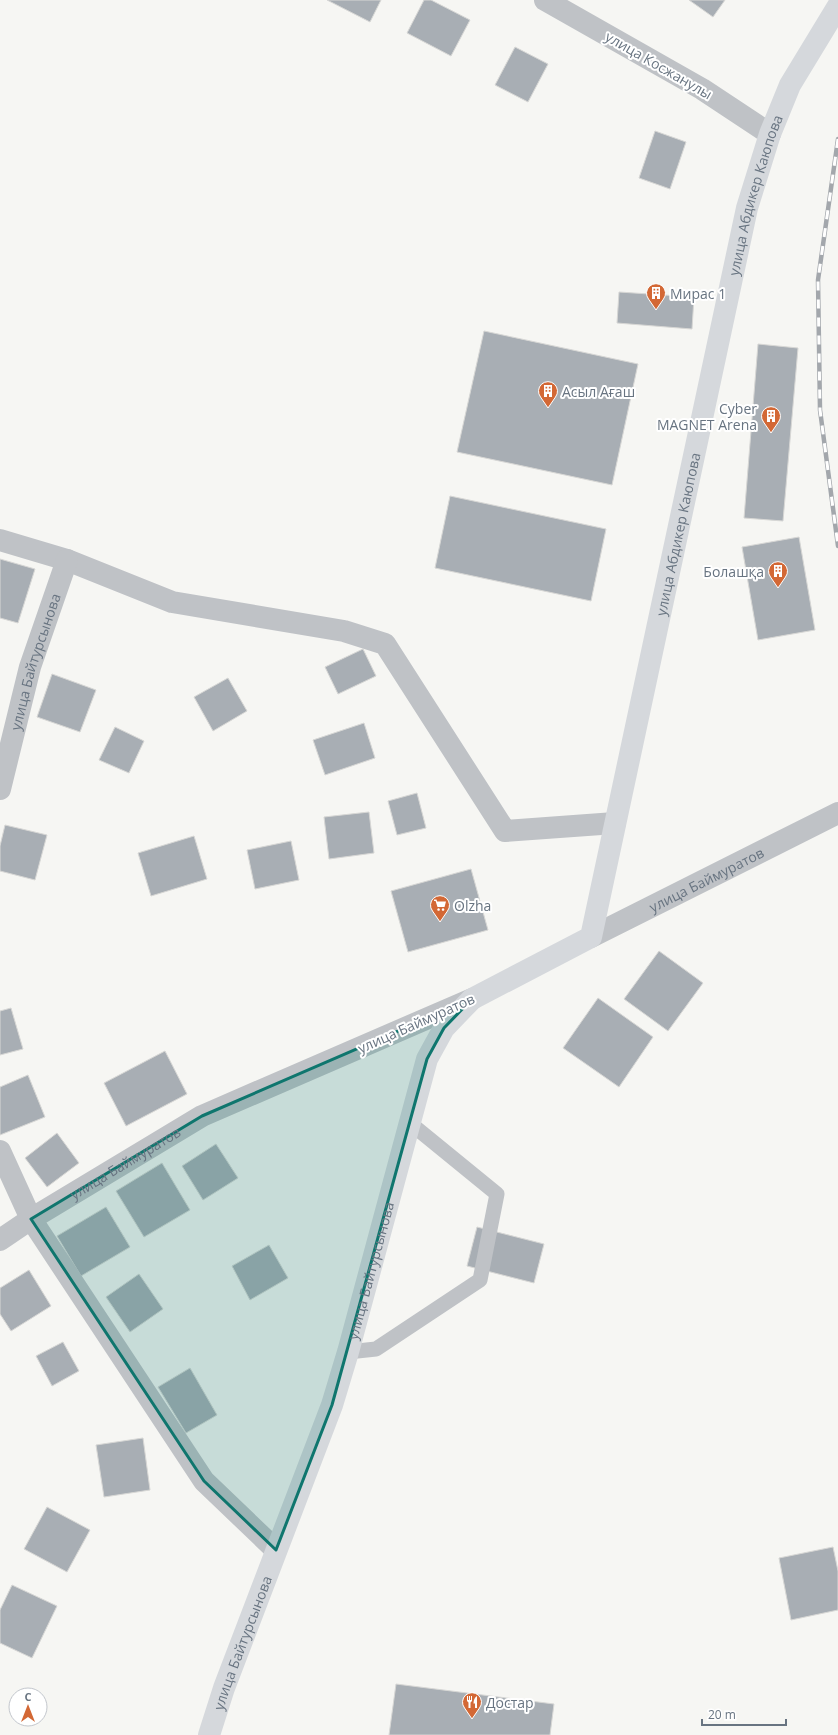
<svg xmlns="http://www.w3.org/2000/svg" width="838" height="1735" font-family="'Open Sans',sans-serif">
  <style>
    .building { fill: #a8aeb4; stroke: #d7d7d5 }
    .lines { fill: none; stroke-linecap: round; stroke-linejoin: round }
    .lane { stroke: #bfc2c6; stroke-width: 15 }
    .street { stroke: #bfc2c6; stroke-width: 22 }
    .secondary { stroke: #d5d8dc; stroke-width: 22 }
    .rail-casing { stroke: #a3a7ac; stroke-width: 4.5 }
    .rail { stroke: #fff; stroke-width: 3; stroke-dasharray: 9; stroke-linecap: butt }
    .marked { fill: #0f766e; fill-opacity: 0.2; stroke: #0f766e; stroke-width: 3; stroke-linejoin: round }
    .labels { text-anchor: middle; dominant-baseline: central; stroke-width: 4; stroke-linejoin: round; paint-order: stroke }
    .street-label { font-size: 14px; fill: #687481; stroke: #fff }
    .poi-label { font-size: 14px; fill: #687481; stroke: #fff; text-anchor: start }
  </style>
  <rect width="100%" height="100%" fill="#f6f6f3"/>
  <g class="building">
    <path d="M327 0H381L370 22Z"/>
    <path d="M424 0H431L470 20 451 56 407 33Z"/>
    <path d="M689 0H725L713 17Z"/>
    <path d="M515 47 548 64 528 102 495 85Z"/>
    <path d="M655 131 686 142 670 189 639 178Z"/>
    <path d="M619 292 694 297 692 329 617 323Z"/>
    <path d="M484 331 638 364 612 485 457 452Z"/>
    <path d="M758 344 798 348 783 521 744 518Z"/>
    <path d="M450 496 606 529 591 601 435 568Z"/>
    <path d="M799 537 815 630 758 640 742 547Z"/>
    <path d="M0 559 35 569 18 623 0 618Z"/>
    <path d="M363 649 376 676 338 694 325 667Z"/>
    <path d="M52 674 96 690 80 732 37 717Z"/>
    <path d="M228 678 247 711 213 731 194 697Z"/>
    <path d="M364 723 375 758 325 775 313 740Z"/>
    <path d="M115 727 144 741 129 773 99 760Z"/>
    <path d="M417 793 426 828 397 835 388 801Z"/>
    <path d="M369 812 374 853 329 859 324 817Z"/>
    <path d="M5 825 47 835 35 880 0 871V846Z"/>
    <path d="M194 836 207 879 151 896 138 853Z"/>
    <path d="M291 841 299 880 255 889 247 850Z"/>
    <path d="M471 869 488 930 408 952 391 891Z"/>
    <path d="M659 951 703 983 668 1031 624 999Z"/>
    <path d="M598 998 653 1037 619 1087 563 1048Z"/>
    <path d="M11 1008 23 1049 0 1055V1011Z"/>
    <path d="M165 1051 187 1094 126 1126 104 1083Z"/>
    <path d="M28 1075 45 1117 0 1135V1087Z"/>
    <path d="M57 1133 79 1163 47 1187 25 1158Z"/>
    <path d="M216 1144 238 1178 203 1200 182 1166Z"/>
    <path d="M162 1163 190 1210 144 1237 116 1191Z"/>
    <path d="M106 1207 130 1247 81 1276 57 1236Z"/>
    <path d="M477 1227 544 1244 534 1283 467 1266Z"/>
    <path d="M269 1245 288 1278 250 1300 232 1266Z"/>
    <path d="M29 1270 51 1306 11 1331 0 1314V1288Z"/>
    <path d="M139 1274 163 1309 130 1332 106 1297Z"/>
    <path d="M63 1342 79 1371 52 1386 36 1356Z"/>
    <path d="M190 1368 217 1415 186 1433 158 1387Z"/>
    <path d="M143 1438 150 1490 104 1497 96 1445Z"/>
    <path d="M47 1507 90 1530 67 1572 24 1549Z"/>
    <path d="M833 1547 838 1571V1610L791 1620 779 1558Z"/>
    <path d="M12 1585 57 1606 32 1658 0 1643V1610Z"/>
    <path d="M396 1684 554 1704 550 1735H389Z"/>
  </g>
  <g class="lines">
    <path class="lane" d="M348 1352 376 1349 480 1280 497 1194 410 1123"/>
    <g class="street">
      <path d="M545 0 702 89 770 134"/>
      <path d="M0 540 67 560 172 602 344 631 385 644 505 831 615 823"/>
      <path id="s1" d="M0 789 30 667 67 560"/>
      <path id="s2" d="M591 937 838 813"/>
      <path d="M0 1151 31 1219 204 1481 276 1550"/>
      <path id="s3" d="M0 1240 31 1219 202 1116 472 999"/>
    </g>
    <path class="secondary" id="s4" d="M209 1735 224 1688 332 1405 348 1352 427 1059 444 1028 472 999 591 937 747 208 770 134 790 85 838 6"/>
    <g class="rail-casing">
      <path id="rail" d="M838 139 818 280 820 410 838 546"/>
    </g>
    <use href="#rail" class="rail"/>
  </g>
  <path class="marked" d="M472 999 444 1028 427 1059 332 1405 276 1550 204 1481 31 1219 202 1116Z"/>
  <defs>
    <g id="building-pin" transform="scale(1)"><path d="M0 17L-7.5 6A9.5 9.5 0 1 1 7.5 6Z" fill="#d36835" stroke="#fff"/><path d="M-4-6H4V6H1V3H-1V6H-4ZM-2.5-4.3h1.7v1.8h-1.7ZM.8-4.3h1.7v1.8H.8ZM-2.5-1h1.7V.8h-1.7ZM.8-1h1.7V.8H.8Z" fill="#fff"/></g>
    <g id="supermarket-pin" transform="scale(1)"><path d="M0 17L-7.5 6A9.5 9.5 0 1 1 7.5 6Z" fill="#d36835" stroke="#fff"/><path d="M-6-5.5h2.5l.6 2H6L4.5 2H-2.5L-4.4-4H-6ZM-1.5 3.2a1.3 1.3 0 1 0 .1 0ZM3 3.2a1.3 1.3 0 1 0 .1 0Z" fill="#fff"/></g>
    <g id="restaurant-pin" transform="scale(1)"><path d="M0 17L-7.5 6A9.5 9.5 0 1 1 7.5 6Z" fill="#d36835" stroke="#fff"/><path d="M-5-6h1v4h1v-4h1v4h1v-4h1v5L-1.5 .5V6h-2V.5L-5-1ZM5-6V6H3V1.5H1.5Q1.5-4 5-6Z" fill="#fff"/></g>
  </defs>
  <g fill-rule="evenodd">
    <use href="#building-pin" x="656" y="293"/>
    <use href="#building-pin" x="548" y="391"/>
    <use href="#building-pin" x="771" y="416"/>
    <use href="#building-pin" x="778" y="571"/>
    <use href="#supermarket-pin" x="440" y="905"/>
    <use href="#restaurant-pin" x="472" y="1702"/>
  </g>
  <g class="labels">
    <g class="street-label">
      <text transform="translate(659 65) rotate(30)">улица Косжанулы</text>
      <text stroke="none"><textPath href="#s4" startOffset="1681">улица Абдикер Каюпова</textPath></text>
      <text stroke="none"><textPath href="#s4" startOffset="1333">улица Абдикер Каюпова</textPath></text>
      <text stroke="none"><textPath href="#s1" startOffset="132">улица Байтурсынова</textPath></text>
      <text stroke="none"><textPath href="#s2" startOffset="129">улица Баймуратов</textPath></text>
      <text transform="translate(416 1023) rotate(-24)">улица Баймуратов</text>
      <text stroke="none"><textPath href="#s3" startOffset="147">улица Баймуратов</textPath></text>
      <text stroke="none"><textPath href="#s4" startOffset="492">улица Байтурсынова</textPath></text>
      <text stroke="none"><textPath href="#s4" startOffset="98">улица Байтурсынова</textPath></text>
    </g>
    <g class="poi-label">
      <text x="670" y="293">Мирас 1</text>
      <text x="562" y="391">Асыл Ағаш</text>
      <text x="757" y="408" text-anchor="end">Cyber<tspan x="757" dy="16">MAGNET Arena</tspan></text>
      <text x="764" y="571" text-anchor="end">Болашқа</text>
      <text x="454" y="905">Olzha</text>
      <text x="486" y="1702">Достар</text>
    </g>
  </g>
  <g transform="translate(28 1707)"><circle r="19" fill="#ffffff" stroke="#c3c7cd"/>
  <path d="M0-3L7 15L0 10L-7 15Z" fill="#d36835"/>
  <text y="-6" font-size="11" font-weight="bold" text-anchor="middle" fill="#687481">С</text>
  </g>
  <path d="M702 1719v6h84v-6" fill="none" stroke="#687481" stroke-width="2"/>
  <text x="708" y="1719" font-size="12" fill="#687481" stroke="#ffffff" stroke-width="3" paint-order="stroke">20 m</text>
</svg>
